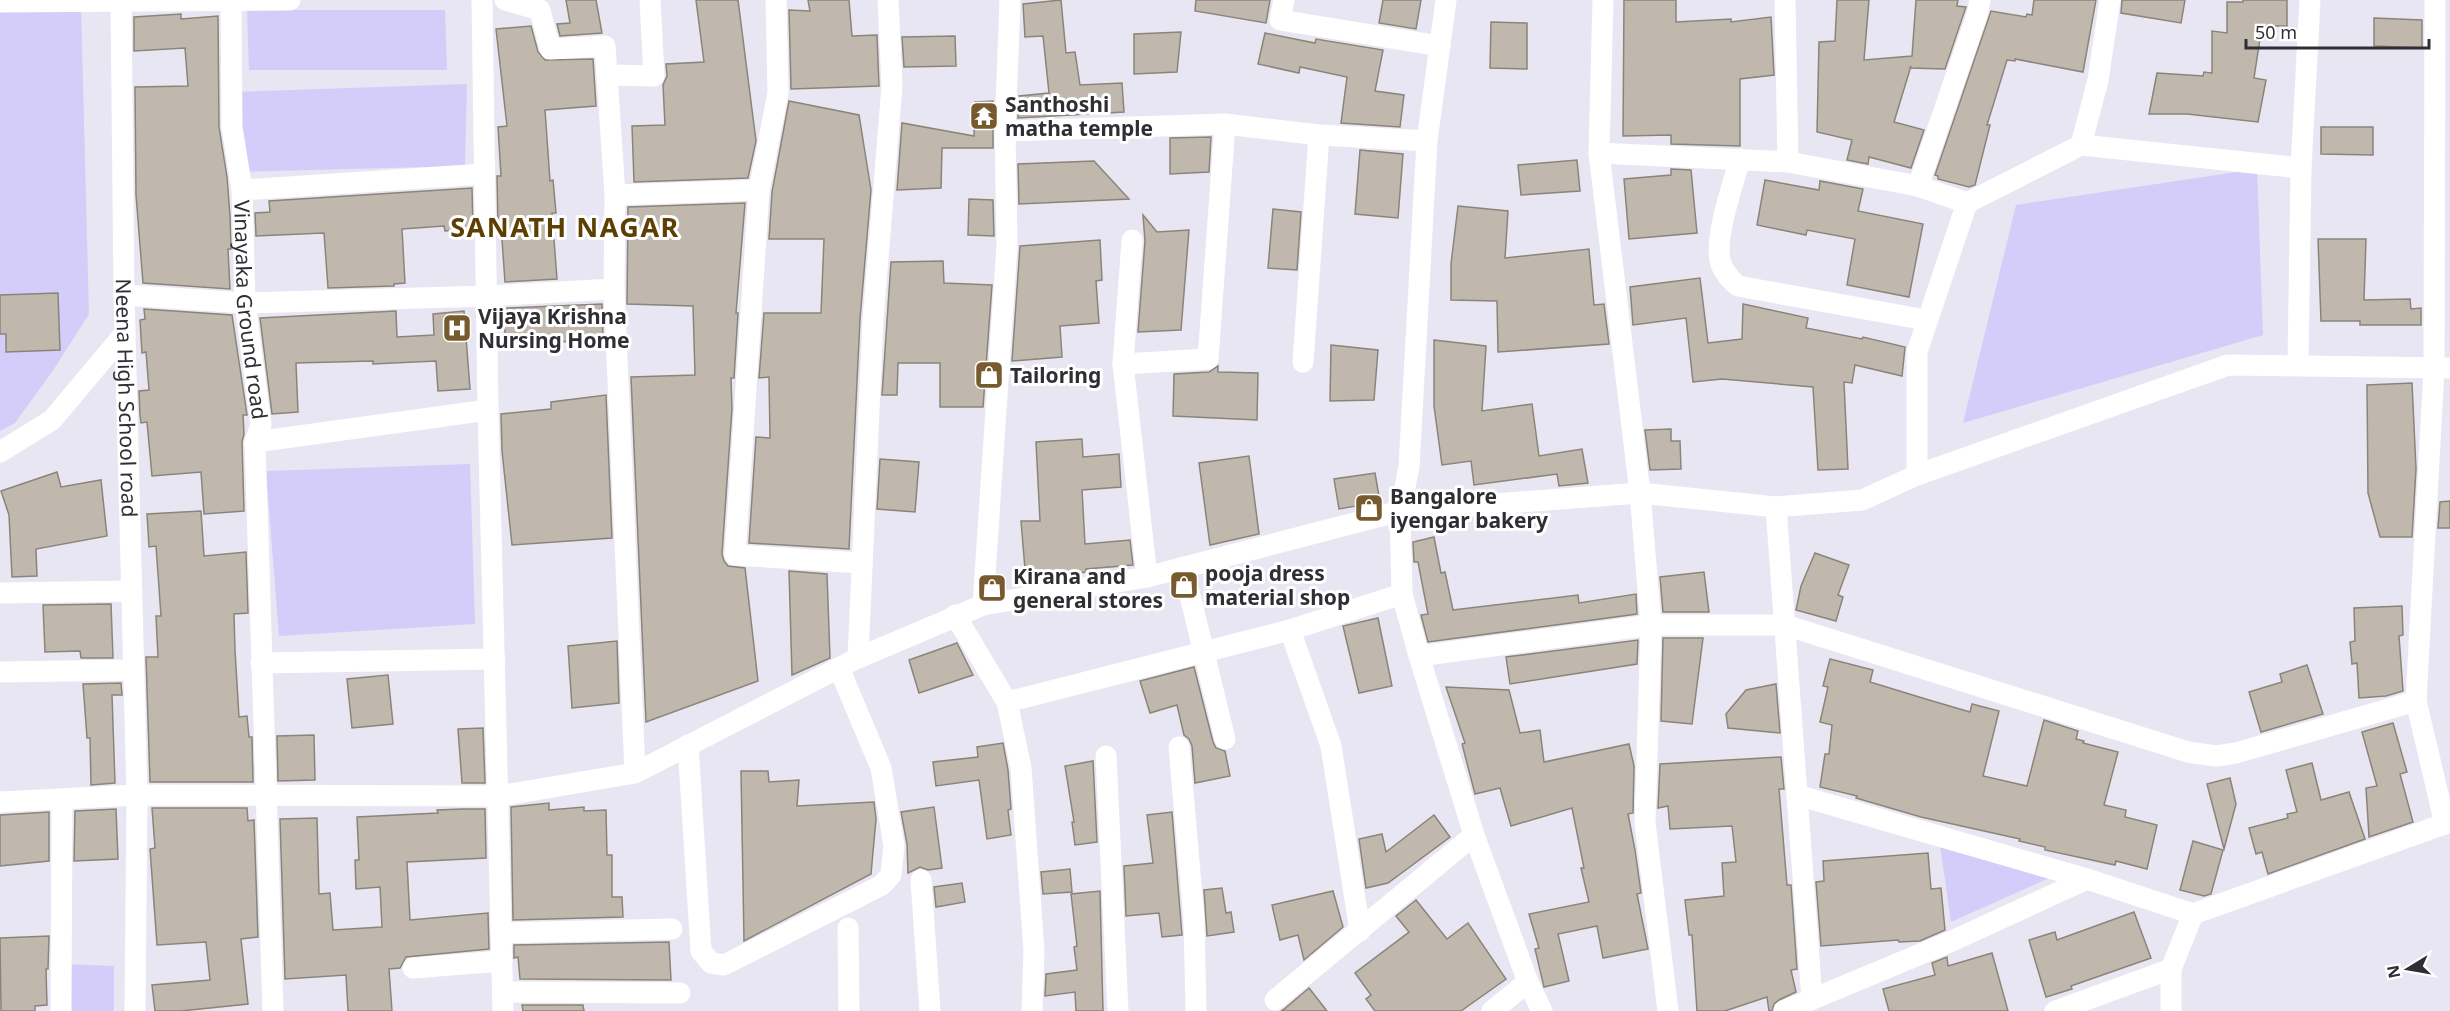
<svg xmlns="http://www.w3.org/2000/svg" width="2450" height="1011" font-family="'Noto Sans',sans-serif">
  <style>
    .green { fill: #d4ccf9 }
    .building { fill: #c0b8ad; stroke: #8b8479; stroke-width: 1.5 }
    .lines { fill: none; stroke-linecap: round; stroke-linejoin: round }
    .street { stroke: #fff; stroke-width: 21 }
    .labels { text-anchor: middle; dominant-baseline: central; stroke-width: 6; stroke-linejoin: round; paint-order: stroke }
    .poi-label { font-size: 21px; font-weight: bold; fill: #2f2e33; stroke: #fff; text-anchor: start }
    .street-label { font-size: 21px; fill: #2f2e33; stroke: #fff }
    .district-label { font-size: 27px; font-weight: bold; letter-spacing: 1.5px; fill: #5d3f03; stroke: #fff }
  </style>
  <rect width="100%" height="100%" fill="#e8e6f3"/>
  <g class="green">
    <path d="M81 5 89 314 54 369 15 423 0 431V6Z"/>
    <path d="M247 10H445L447 70H249Z"/>
    <path d="M467 84 465 166 239 172 233 92Z"/>
    <path d="M2257 169 2263 335 1963 423 2016 205Z"/>
    <path d="M470 464 475 624 279 636 266 471Z"/>
    <path d="M1940 845 2049 878 1951 922Z"/>
    <path d="M61 964 114 966V1011H62Z"/>
  </g>
  <g class="building">
    <path d="M566 0H596L602 33 560 36 557 24 570 23Z"/>
    <path d="M696 0H738L756 141 748 178 634 182 632 126 665 125 663 85 667 76 666 64 704 62Z"/>
    <path d="M808 0H849L852 36 877 35 879 86 791 89 789 10 810 11Z"/>
    <path d="M1061 0 1066 53 1075 52 1080 85 1122 83 1124 112 1018 118 1019 96 1049 93 1043 36 1025 37 1023 4Z"/>
    <path d="M1196 0H1270L1266 23 1195 11Z"/>
    <path d="M1383 0H1421L1416 29 1379 23Z"/>
    <path d="M1624 0H1676V22L1731 19V22L1771 17 1774 75 1740 79V146L1671 144V135L1623 136Z"/>
    <path d="M1837 0H1869L1864 60 1912 56 1916 0H1958L1957 6 1966 7 1945 69 1910 68 1911 66 1894 122 1924 130 1911 168 1869 157 1868 164 1847 160 1852 140 1817 132 1819 42 1835 41Z"/>
    <path d="M2034 0H2096L2083 72 2015 59V61L2007 60 1987 125H1990L1975 185 1969 187 1938 179V176L1935 175 1991 11 2026 17 2027 14 2032 15Z"/>
    <path d="M2122 0H2185L2181 23 2121 13Z"/>
    <path d="M2243 0H2287V26H2262L2254 78 2266 80 2258 122 2187 114H2149L2157 73 2203 76 2204 72 2212 73V31L2227 33V2H2243Z"/>
    <path d="M181 14V19L218 16 219 127 227 177 230 216 231 249H228L230 289 143 283 136 195 135 87 188 86 185 48 134 51V17Z"/>
    <path d="M2374 18 2422 20V48L2374 46Z"/>
    <path d="M1491 22 1527 23V69L1490 68Z"/>
    <path d="M531 26 538 52 545 60 593 59 596 106 545 110 550 181 553 180 556 213H552L557 279 505 282 501 226 498 227 497 176H501L498 127 507 126 496 29Z"/>
    <path d="M1181 32 1177 72 1134 74V34Z"/>
    <path d="M1265 33 1315 43 1316 39 1383 50 1375 91 1404 95 1400 127 1341 123 1347 77 1300 67 1299 73 1258 64Z"/>
    <path d="M955 36 956 66 904 67 902 37Z"/>
    <path d="M789 101 859 115 871 190 860 319 849 549 749 543 756 437 770 438 769 377 759 378 764 313H821L824 239H769L772 192Z"/>
    <path d="M993 101V148H942L941 188 897 190 902 123 974 136 975 102Z"/>
    <path d="M2321 127H2373V155L2321 154Z"/>
    <path d="M1211 137 1209 172 1170 174V138Z"/>
    <path d="M1360 150 1403 154 1398 218 1355 214Z"/>
    <path d="M1577 160 1580 191 1521 195 1518 165Z"/>
    <path d="M1094 161 1129 199 1019 204 1018 164Z"/>
    <path d="M1671 169 1691 170 1697 233 1629 239 1624 179 1671 175Z"/>
    <path d="M1765 180 1819 190 1820 181 1863 189 1858 211 1923 224 1909 297 1847 285 1855 239 1807 230 1806 235 1757 225Z"/>
    <path d="M472 188 473 229 445 231 444 226 402 229 405 283 394 284V286L328 288 324 233 256 236 255 213 270 212 269 201Z"/>
    <path d="M969 199 993 200 994 236 968 235Z"/>
    <path d="M745 203 736 313H738L734 378H731L732 409 722 554 724 561 728 566 745 568 758 681 646 722 631 377 695 375 693 306 627 304 628 207Z"/>
    <path d="M1458 206 1508 211 1505 258 1589 249 1594 305 1604 304 1609 344 1498 352 1497 301 1451 300V264Z"/>
    <path d="M1273 209 1301 212 1297 270 1268 268Z"/>
    <path d="M1143 215 1157 232 1189 230 1181 330 1138 332 1145 241Z"/>
    <path d="M2318 239H2366L2364 300 2410 299 2411 309 2421 308V325H2360V321H2321Z"/>
    <path d="M1100 240 1102 280 1096 281 1099 323 1060 326 1062 357 1012 361 1020 246Z"/>
    <path d="M943 261 944 283 992 285 983 407H940V363H898L897 395H882L891 262Z"/>
    <path d="M1700 278 1708 343 1742 339 1743 304 1808 318 1806 328 1862 339 1863 337 1905 347 1902 376 1855 365 1852 383 1844 382 1848 469 1818 470 1813 387 1722 379 1693 382 1686 318 1633 325 1630 287Z"/>
    <path d="M58 293 60 350 6 352V334H0V295Z"/>
    <path d="M602 304 603 340 557 342V338L506 342 503 313 507 312V308Z"/>
    <path d="M144 309 232 315 247 415H243L244 434 242 442 244 511 204 514 201 472 152 476 147 422 141 423 140 415 139 391 149 390 146 352 142 353 140 320 145 319Z"/>
    <path d="M396 311 397 337 434 335 433 314 464 311 470 389 438 391 436 361 373 364V361L296 363 298 412 272 414 260 318Z"/>
    <path d="M1434 340 1486 346 1482 411 1532 404 1539 456 1582 449 1588 483 1559 486 1557 474 1474 485 1471 461 1442 465 1434 406Z"/>
    <path d="M1331 345 1378 350 1374 400 1330 401Z"/>
    <path d="M1218 366V372L1258 373 1257 420 1173 416 1174 374 1209 372Z"/>
    <path d="M2412 383 2416 469 2412 537H2380L2368 493 2367 385Z"/>
    <path d="M606 395 612 538 512 545 502 451 501 414 551 409V402Z"/>
    <path d="M1671 429V441H1680L1681 469 1650 470 1645 430Z"/>
    <path d="M1082 439 1083 457 1119 454 1121 487 1082 490 1085 544 1130 540 1133 565 1086 569V572L1026 581 1021 521H1040L1036 442Z"/>
    <path d="M1249 456 1259 534 1210 545 1199 463Z"/>
    <path d="M880 459 919 462 915 512 877 509Z"/>
    <path d="M57 472 61 487 101 480 107 536 36 549 37 576 12 577 9 515 1 491Z"/>
    <path d="M1375 473 1380 502 1339 509 1334 479Z"/>
    <path d="M2450 501V528H2438L2440 502Z"/>
    <path d="M201 511 204 556 246 552 248 613 234 614 235 650 239 717 247 716 249 737H252L253 782H150L146 657H158L156 616H161L156 546 149 547 147 514Z"/>
    <path d="M1434 537 1441 573 1445 572 1453 610 1578 595 1579 603 1636 594 1637 614 1428 642 1421 615 1428 614 1418 562H1414L1413 542Z"/>
    <path d="M1815 553 1849 565 1838 595 1843 597 1836 621 1796 610 1801 586Z"/>
    <path d="M789 571 827 574 830 658 792 675Z"/>
    <path d="M1704 572 1709 612H1663L1660 577Z"/>
    <path d="M111 604 113 658H81L80 651 45 652 43 605Z"/>
    <path d="M2402 606 2403 635 2399 636 2403 691 2386 696 2359 698 2357 663 2352 664 2350 642 2355 641 2354 608Z"/>
    <path d="M1378 618 1392 686 1359 693 1343 626Z"/>
    <path d="M1663 638H1703L1692 724 1661 721Z"/>
    <path d="M1638 640 1637 664 1510 684 1506 657Z"/>
    <path d="M617 641 619 703 572 708 568 646Z"/>
    <path d="M957 643 973 675 919 693 909 660Z"/>
    <path d="M1830 659 1873 670 1870 682 1929 700 1970 712 1972 704 1999 711 1983 776 2027 786 2044 720 2078 731 2076 739 2084 741 2083 743 2118 752 2104 805 2126 810 2125 817 2157 825 2147 869 2116 861 2115 865 2045 850V847L2019 841 2020 839 1921 817 1856 798 1857 796 1820 787 1825 754H1829L1832 725 1820 722 1828 687 1823 686Z"/>
    <path d="M2307 665 2323 714 2261 732 2249 692 2282 682 2280 674Z"/>
    <path d="M1194 667 1213 742 1216 748 1225 751 1230 776 1195 783 1192 746 1189 739 1184 735 1177 705 1150 713 1140 681Z"/>
    <path d="M388 675 393 724 352 728 347 679Z"/>
    <path d="M121 683 122 695H112L115 783 91 785 90 738H87L83 684Z"/>
    <path d="M1776 684 1780 733 1728 728 1726 714 1746 690Z"/>
    <path d="M1446 687 1509 690 1520 733 1540 730 1544 762 1629 744 1634 766 1633 813 1628 814 1635 850 1641 893 1637 894 1648 949 1603 958 1597 926 1558 934 1569 981 1544 987 1535 949 1539 948 1529 914 1589 902 1581 868H1584L1572 808 1511 826 1500 788 1475 794 1462 744 1465 743Z"/>
    <path d="M2393 723 2407 772 2400 774 2413 822 2369 837 2366 788 2377 786 2362 732Z"/>
    <path d="M483 728 485 783H462L458 729Z"/>
    <path d="M314 735 315 780 278 781 277 736Z"/>
    <path d="M1003 743 1008 770 1011 809 1008 810 1011 835 987 839 979 780 936 786 933 762 978 757 977 747Z"/>
    <path d="M1781 757 1784 789H1779L1787 885H1791L1797 969 1791 970 1796 992 1779 1000 1774 1004 1772 1011H1769L1767 997 1725 1011H1697L1692 935H1689L1685 900 1724 896 1722 863 1736 862 1732 826 1670 829 1668 806 1658 808 1660 764Z"/>
    <path d="M1093 761 1097 842 1075 845 1072 822H1074L1065 766Z"/>
    <path d="M2312 763 2321 800 2349 792 2365 839 2268 874 2262 852 2256 854 2249 828 2288 818 2287 814 2297 812 2286 770Z"/>
    <path d="M741 771H768L769 782 799 780 797 806 874 802 876 819 871 874 744 941Z"/>
    <path d="M2230 778 2236 804 2224 849 2207 784Z"/>
    <path d="M549 803V810L584 807V811L606 810 607 855H612V897H622L623 917 513 920 511 807Z"/>
    <path d="M934 807 942 868 928 870 920 867 908 873 907 844 901 812Z"/>
    <path d="M152 808H247L248 821 254 820 258 937 241 939 248 1004 181 1011H155L152 985 210 980 206 942 157 945 150 849 155 848Z"/>
    <path d="M116 809 118 859 74 861 75 811Z"/>
    <path d="M462 809H485L486 858 407 862 410 920 488 913 489 949 406 957 400 968 389 969 392 1011H348L346 975 285 979 280 819 317 818 319 894 330 893 333 930 382 927 380 887 356 889 355 860H359L357 817 438 813 437 810Z"/>
    <path d="M49 812V861L0 866V815Z"/>
    <path d="M1172 812 1182 935 1162 937 1159 913 1126 916 1124 866 1153 863 1147 815Z"/>
    <path d="M1434 815 1450 837 1388 883 1366 888 1359 839 1382 834 1386 852Z"/>
    <path d="M2193 841 2223 850 2211 894 2204 896 2180 890Z"/>
    <path d="M1928 853 1931 889 1941 888 1945 930 1920 941 1899 942 1898 940 1821 946 1816 882 1824 881 1823 861Z"/>
    <path d="M1070 869 1072 892 1043 894 1041 872Z"/>
    <path d="M962 883 965 902 936 907 934 887Z"/>
    <path d="M1222 888 1226 913 1231 912 1234 932 1207 936 1204 890Z"/>
    <path d="M1100 891 1103 1011H1076L1075 992 1045 996 1046 974 1077 970 1074 947 1077 946 1071 894Z"/>
    <path d="M1333 891 1343 927 1304 960 1298 935 1280 940 1272 905Z"/>
    <path d="M1416 900 1447 939 1468 923 1506 979 1461 1011H1375L1366 999 1371 995 1355 973 1409 932 1396 916Z"/>
    <path d="M2134 912 2151 958 2071 986 2072 989 2046 997 2029 940 2055 932 2057 940Z"/>
    <path d="M49 936 48 969H46L47 1005 35 1006V1011H1L0 938Z"/>
    <path d="M669 942 671 980 520 979 518 957 514 958V945Z"/>
    <path d="M1992 953 2008 1011H1889L1883 989 1935 975 1932 963 1947 957 1948 966Z"/>
    <path d="M1309 988 1327 1011H1281L1283 1010Z"/>
    <path d="M522 1005H583L584 1011H523Z"/>
  </g>
  <g class="lines">
    <g class="street">
      <path id="s1" d="M121 0 124 295 137 795 135 1011"/>
      <path d="M482 0 488 410 503 1011"/>
      <path d="M505 0 540 10 550 49 605 46 615 195 614 289 635 773"/>
      <path d="M776 0 778 93 759 190 735 555 862 563"/>
      <path d="M1284 0 1280 20 1440 46"/>
      <path d="M1446 0 1427 141 1409 467 1400 511 1402 594 1419 656 1474 835 1528 982 1542 1011"/>
      <path d="M1785 0 1788 162"/>
      <path d="M2435 0 2434 368 2416 701 2445 824"/>
      <path d="M0 2 290 0"/>
      <path id="s2" d="M231 2 232 127 242 190 245 303 261 425 255 442 273 1011"/>
      <path d="M608 75 654 76 650 0"/>
      <path d="M1005 131 1225 124 1319 135 1427 141"/>
      <path d="M2081 145 2301 168"/>
      <path d="M1599 153 1603 0"/>
      <path d="M1740 159C1733 185 1715 234 1720 260 1722 271 1730 279 1738 286L1926 320"/>
      <path d="M1918 186 1977 15 1980 0"/>
      <path d="M242 190 484 174"/>
      <path d="M615 195 759 190"/>
      <path d="M1132 240 1123 364 1147 577"/>
      <path d="M124 295 245 303 487 296 614 289"/>
      <path d="M1303 362 1319 135"/>
      <path d="M1123 364 1208 359 1225 124"/>
      <path d="M2298 364 2301 168 2310 0"/>
      <path d="M255 442 488 410"/>
      <path d="M0 452 52 420 125 333"/>
      <path d="M1917 475V352L1967 203"/>
      <path d="M1776 507 1797 795 2087 879 2193 914 2450 822"/>
      <path d="M1183 567 1225 739"/>
      <path d="M0 593 132 591"/>
      <path d="M983 605 1007 245 1005 131 1010 0"/>
      <path d="M955 615 1007 702 1021 768 1034 951 1032 1011"/>
      <path d="M1290 630 1331 746 1360 931"/>
      <path d="M1419 656 1651 625H1785L2188 752 2216 756 2236 753 2416 701"/>
      <path d="M858 658 873 320 892 86 888 0"/>
      <path d="M261 663 495 659"/>
      <path d="M0 672 132 670"/>
      <path d="M1007 702 1290 630 1402 594"/>
      <path d="M688 745 701 951 711 963 724 965 882 885 891 875 894 846 881 768 839 668"/>
      <path d="M1179 747 1194 919 1196 1011"/>
      <path d="M1106 756 1118 1011"/>
      <path d="M1797 795 1812 999"/>
      <path d="M0 802 137 795 499 796 635 773 858 658 983 605 1147 577 1400 511 1640 493 1776 507 1862 500 1917 475 2228 365 2450 368"/>
      <path d="M921 880 930 1011"/>
      <path d="M848 928 849 1011"/>
      <path d="M501 933 672 929"/>
      <path d="M413 968 502 961"/>
      <path d="M503 992 680 993"/>
      <path d="M1275 1000 1474 835"/>
      <path d="M61 1011 62 799"/>
      <path d="M1492 1011 1528 982"/>
      <path d="M1668 1011 1645 823 1651 625 1640 493 1599 153 1788 162 1918 186 1967 203 2081 145 2098 80 2110 0"/>
      <path d="M1784 1011 1952 941 2087 879"/>
      <path d="M2055 1011 2171 969"/>
      <path d="M2171 1011V969L2193 914"/>
    </g>
  </g>
  <defs>
    <g id="temple-square" transform="scale(1.5)"><rect x="-9" y="-9" width="18" height="18" rx="4" fill="#775b2e" stroke="#fff"/><path d="M0-6L5-2H3V0L6.5 2.5H4V6H1.5V3h-3V6H-4V2.5H-6.5L-3 0V-2H-5Z" fill="#fff"/></g>
    <g id="hospital-square" transform="scale(1.5)"><rect x="-9" y="-9" width="18" height="18" rx="4" fill="#775b2e" stroke="#fff"/><path d="M-5-5h3v3.5h4V-5h3V5h-3V1.5h-4V5h-3Z" fill="#fff"/></g>
    <g id="shop-square" transform="scale(1.5)"><rect x="-9" y="-9" width="18" height="18" rx="4" fill="#775b2e" stroke="#fff"/><path d="M-5-2.5h2.3a2.7 3.5 0 0 1 5.4 0H5L5.5 6h-11ZM-1.5-2.5h3a1.5 2.3 0 0 0-3 0Z" fill="#fff"/></g>
  </defs>
  <g fill-rule="evenodd">
    <use href="#temple-square" x="984" y="116"/>
    <use href="#hospital-square" x="457" y="328"/>
    <use href="#shop-square" x="989" y="375"/>
    <use href="#shop-square" x="1369" y="508"/>
    <use href="#shop-square" x="1184" y="585"/>
    <use href="#shop-square" x="992" y="588"/>
  </g>
  <g class="labels">
    <g class="poi-label">
      <text x="1005" y="104">Santhoshi<tspan x="1005" dy="24">matha temple</tspan></text>
      <text x="478" y="316">Vijaya Krishna<tspan x="478" dy="24">Nursing Home</tspan></text>
      <text x="1010" y="375">Tailoring</text>
      <text x="1390" y="496">Bangalore<tspan x="1390" dy="24">iyengar bakery</tspan></text>
      <text x="1205" y="573">pooja dress<tspan x="1205" dy="24">material shop</tspan></text>
      <text x="1013" y="576">Kirana and<tspan x="1013" dy="24">general stores</tspan></text>
    </g>
    <g class="street-label">
      <text stroke="none"><textPath href="#s2" startOffset="309">Vinayaka Ground road</textPath></text>
      <text stroke="none"><textPath href="#s1" startOffset="398">Neena High School road</textPath></text>
    </g>
    <g class="district-label">
      <text x="565" y="226">SANATH NAGAR</text>
    </g>
  </g>
  <g transform="translate(2408 969) rotate(259)" stroke="#ffffff" stroke-width="4.5" paint-order="stroke">
  <path d="M0-4.5L10 22L0 15L-10 22Z" fill="#2f2e33"/>
  <text y="-9" font-size="16" font-weight="bold" text-anchor="middle" fill="#2f2e33">N</text>
  </g>
  <path d="M2246 39v9h183v-9" fill="none" stroke="#2f2e33" stroke-width="3"/>
  <text x="2255" y="39" font-size="18" fill="#2f2e33" stroke="#ffffff" stroke-width="4.5" paint-order="stroke">50 m</text>
</svg>
